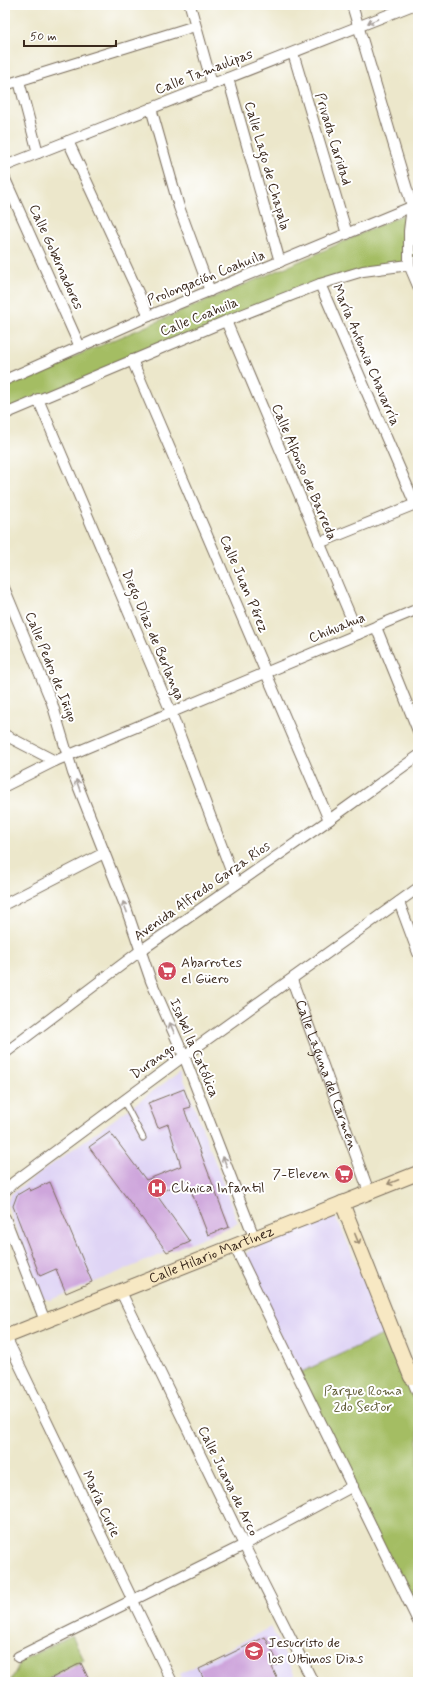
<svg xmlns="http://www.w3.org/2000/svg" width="423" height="1687" font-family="Mynerve,sans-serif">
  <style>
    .built { fill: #dfd4f5 }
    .green { fill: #a4bd63; stroke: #707440 }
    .building { fill: #cea5db }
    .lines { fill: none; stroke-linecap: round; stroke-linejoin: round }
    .lane-casing { stroke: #796c5b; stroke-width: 7 }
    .street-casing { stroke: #796c5b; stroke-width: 12 }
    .secondary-casing { stroke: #796c5b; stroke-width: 16 }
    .lane { stroke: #fff; stroke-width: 5 }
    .street { stroke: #fff; stroke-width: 10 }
    .secondary { stroke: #f7e8c3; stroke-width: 14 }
    .oneway { stroke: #a79f9a }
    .oneway2 { stroke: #998970 }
    .labels { text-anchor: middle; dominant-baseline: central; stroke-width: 4; stroke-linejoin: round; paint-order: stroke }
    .street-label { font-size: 14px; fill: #3b2a1e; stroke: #fff }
    .poi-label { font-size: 14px; fill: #3b2a1e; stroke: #fff; text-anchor: start }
    .park-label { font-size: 14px; fill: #605d36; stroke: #fff }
  </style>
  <rect width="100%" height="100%" fill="#fff"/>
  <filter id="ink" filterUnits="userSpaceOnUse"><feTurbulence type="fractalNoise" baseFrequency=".025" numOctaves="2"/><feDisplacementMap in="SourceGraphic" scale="8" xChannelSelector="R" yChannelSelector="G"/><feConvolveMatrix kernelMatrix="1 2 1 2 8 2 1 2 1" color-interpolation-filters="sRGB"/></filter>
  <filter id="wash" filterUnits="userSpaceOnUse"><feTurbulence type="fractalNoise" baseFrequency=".012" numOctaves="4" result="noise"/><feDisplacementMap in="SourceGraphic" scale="16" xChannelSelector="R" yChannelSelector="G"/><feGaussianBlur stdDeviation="0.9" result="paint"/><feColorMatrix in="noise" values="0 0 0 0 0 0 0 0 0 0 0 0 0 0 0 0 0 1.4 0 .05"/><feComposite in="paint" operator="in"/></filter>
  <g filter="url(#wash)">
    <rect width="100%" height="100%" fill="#ece7cb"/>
    <g class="built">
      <path d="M181 1071 238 1223 51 1300 41 1298 7 1203 11 1194Z"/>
      <path d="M335 1218 340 1225 387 1333 297 1374 245 1259 246 1253 255 1246 320 1219Z"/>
      <path d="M271 1627 298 1682H183L179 1674Z"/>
    </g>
    <g class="green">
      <path d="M418 204V286L409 265 363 271 5 412V386L312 256 411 211Z"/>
      <path d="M387 1333 418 1408V1621L297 1374Z"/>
      <path d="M72 1635 84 1660 41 1682H10L21 1661Z"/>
    </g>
    <g id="blocks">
      <g class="building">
        <path d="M184 1089 191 1107 184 1109 229 1227 208 1235 187 1180 156 1194 190 1242 167 1252 89 1147 110 1132 146 1180 181 1166 168 1124 158 1128 148 1103Z"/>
        <path d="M50 1182 92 1282 66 1293 56 1269 40 1276 13 1206 17 1195 29 1188 30 1191Z"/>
        <path d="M265 1637 279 1664 272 1667 279 1682H205L199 1669Z"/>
        <path d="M81 1663 90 1682H44Z"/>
      </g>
    </g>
  </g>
  <g filter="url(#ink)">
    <use href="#blocks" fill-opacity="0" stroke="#796c5b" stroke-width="1"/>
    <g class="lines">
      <g class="lane-casing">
        <path id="lane" d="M123 1100 143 1138"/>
      </g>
      <g class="street-casing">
        <g id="street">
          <path d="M190 5 212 84"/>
          <path d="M352 5 412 206 409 231V265L418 286"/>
          <path d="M293 53 347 234"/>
          <path d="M228 78 280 262"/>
          <path d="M19 81 38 153"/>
          <path d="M5 85 195 26"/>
          <path d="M151 108 179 207 210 291"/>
          <path d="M68 141 149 316"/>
          <path d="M5 166 413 5"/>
          <path d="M5 179 80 347"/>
          <path d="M320 284 415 504"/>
          <path d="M226 321 358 634"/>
          <path d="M132 360 329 820"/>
          <path d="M5 380 149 316 418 204"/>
          <path d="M38 399 171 712 236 884"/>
          <path d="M5 414 226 321 320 284 363 271 409 265"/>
          <path d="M319 543 418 503"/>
          <path d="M5 590 52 703 73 773 126 908 151 981 184 1056 254 1237"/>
          <path d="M376 627 418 731"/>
          <path d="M5 735 55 761 418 609"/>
          <path d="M5 786 55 761"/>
          <path d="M399 902 418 953"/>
          <path d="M5 904 104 853"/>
          <path id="s1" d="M292 980 369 1192"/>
          <path d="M5 1053 140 951 329 820 418 756"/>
          <path d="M5 1191 14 1182 184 1056 418 888"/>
          <path d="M5 1218 45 1321"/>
          <path d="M234 1245 418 1621"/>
          <path d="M121 1292 244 1545 313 1682"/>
          <path d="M6 1337 172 1682"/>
          <path d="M411 1377 418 1394"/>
          <path d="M18 1657 244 1545 353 1486"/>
        </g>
      </g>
      <g class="secondary-casing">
        <g id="secondary">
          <path d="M342 1203 411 1377 418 1374"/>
          <path id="s2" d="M5 1337 418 1173"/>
        </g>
      </g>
      <use href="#lane" class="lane"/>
      <use href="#street" class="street"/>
      <use href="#secondary" class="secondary"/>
    </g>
    <defs><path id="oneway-shaft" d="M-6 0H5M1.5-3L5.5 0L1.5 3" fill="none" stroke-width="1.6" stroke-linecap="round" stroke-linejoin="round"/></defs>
    <g class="oneway">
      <use href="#oneway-shaft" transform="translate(373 21) rotate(158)"/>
      <use href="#oneway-shaft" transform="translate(78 785) rotate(-110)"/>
      <use href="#oneway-shaft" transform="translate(125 907) rotate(-111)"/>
      <use href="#oneway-shaft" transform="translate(172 1028) rotate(-114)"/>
      <use href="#oneway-shaft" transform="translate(225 1162) rotate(-111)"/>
    </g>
    <g class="oneway2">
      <use href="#oneway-shaft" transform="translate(393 1182) rotate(158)"/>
      <use href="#oneway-shaft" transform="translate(357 1239) rotate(68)"/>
    </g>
  </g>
  <defs>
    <g id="supermarket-disc" transform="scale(1)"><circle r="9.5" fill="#d1495b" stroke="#fff"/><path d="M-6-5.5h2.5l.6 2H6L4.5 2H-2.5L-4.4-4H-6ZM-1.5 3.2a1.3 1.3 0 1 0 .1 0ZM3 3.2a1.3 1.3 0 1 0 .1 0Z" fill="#fff"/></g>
    <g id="hospital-disc" transform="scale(1)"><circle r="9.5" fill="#d1495b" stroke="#fff"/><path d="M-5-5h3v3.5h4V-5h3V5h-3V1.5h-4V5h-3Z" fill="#fff"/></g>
    <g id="school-disc" transform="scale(1)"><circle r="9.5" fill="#d1495b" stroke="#fff"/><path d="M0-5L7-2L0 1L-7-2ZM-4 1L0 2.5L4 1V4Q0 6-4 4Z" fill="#fff"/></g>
  </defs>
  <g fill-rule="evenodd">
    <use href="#supermarket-disc" x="167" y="971"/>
    <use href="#supermarket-disc" x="344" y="1174"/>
    <use href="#hospital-disc" x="157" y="1188"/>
    <use href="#school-disc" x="254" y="1651"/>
  </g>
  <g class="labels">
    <g class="street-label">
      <text transform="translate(204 72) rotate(-21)">Calle Tamaulipas</text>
      <text transform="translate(333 139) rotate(73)">Privada Caridad</text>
      <text transform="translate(267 166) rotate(74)">Calle Lago de Chapala</text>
      <text transform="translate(56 257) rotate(66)">Calle Gobernadores</text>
      <text transform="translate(206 278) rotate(-22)">Prolongación Coahuila</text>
      <text transform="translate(199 317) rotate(-22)">Calle Coahuila</text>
      <text transform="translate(366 355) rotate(67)">María Antonia Chavarría</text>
      <text transform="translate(304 472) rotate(67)">Calle Alfonso de Barreda</text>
      <text transform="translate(244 584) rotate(67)">Calle Juan Pérez</text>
      <text transform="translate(337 628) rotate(-22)">Chihuahua</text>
      <text transform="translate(153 635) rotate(67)">Diego Díaz de Berlanga</text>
      <text transform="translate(51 667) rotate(68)">Calle Pedro de Iñigo</text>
      <text transform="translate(202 891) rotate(-35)">Avenida Alfredo Garza Ríos</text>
      <text transform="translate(194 1048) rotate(67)">Isabel la Católica</text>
      <text transform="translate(153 1061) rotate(-36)">Durango</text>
      <text stroke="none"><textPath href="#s1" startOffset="101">Calle Laguna del Carmen</textPath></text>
      <text stroke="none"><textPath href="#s2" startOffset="222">Calle Hilario Martínez</textPath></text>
      <text transform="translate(228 1481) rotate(64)">Calle Juana de Arco</text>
      <text transform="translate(101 1504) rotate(65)">María Curie</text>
    </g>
    <g class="poi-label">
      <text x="181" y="963">Abarrotes<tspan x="181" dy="16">el Güero</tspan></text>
      <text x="330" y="1174" text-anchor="end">7-Eleven</text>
      <text x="171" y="1188">Clinica Infantil</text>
      <text x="268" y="1643">Jesucristo de<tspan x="268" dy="16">los Ultimos Dias</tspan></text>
    </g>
    <g class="park-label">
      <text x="363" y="1391">Parque Roma<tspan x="363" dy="16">2do Sector</tspan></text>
    </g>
  </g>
  <rect width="423" height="1687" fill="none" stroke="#fff" stroke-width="20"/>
  <path d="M24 40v6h92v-6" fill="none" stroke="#3b2a1e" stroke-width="2"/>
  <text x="30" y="40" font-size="12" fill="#3b2a1e" stroke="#ffffff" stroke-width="3" paint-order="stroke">50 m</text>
</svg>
